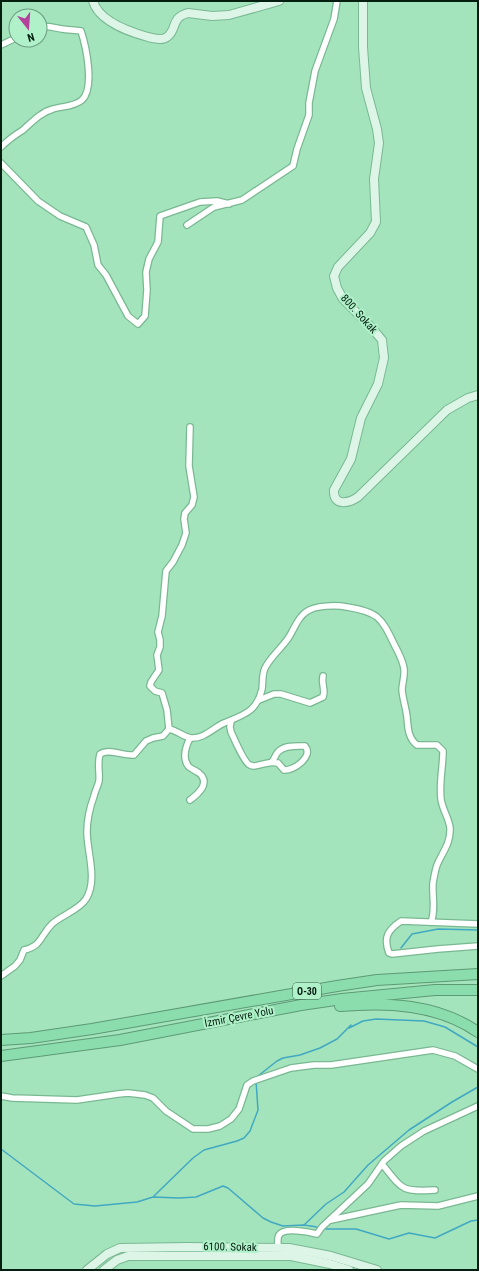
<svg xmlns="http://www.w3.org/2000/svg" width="479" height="1271" font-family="'Roboto Condensed',sans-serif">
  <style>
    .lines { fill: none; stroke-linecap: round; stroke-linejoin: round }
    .stream { stroke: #41a8c2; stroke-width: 1.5 }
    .street-casing { stroke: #79b892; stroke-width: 8 }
    .secondary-casing { stroke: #79b892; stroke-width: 10 }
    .highway-casing { stroke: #5c9a76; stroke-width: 12 }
    .street { stroke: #fff; stroke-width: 5.5 }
    .secondary { stroke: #dcf5e6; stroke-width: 8 }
    .highway { stroke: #8cddad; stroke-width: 10 }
    .labels { text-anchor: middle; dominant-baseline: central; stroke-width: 4; stroke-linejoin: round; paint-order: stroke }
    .shield { fill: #b0f1c9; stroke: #385d48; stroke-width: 1 }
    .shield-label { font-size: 10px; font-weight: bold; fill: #041e10 }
    .street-label { font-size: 11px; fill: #041e10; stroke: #b0f1c9 }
  </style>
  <rect width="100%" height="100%" fill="#a4e4bc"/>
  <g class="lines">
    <g class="stream">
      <path d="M401 948 412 934 438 929 478 930"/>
      <path d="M349 1028 363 1021 376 1019 424 1021 445 1027 478 1047"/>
      <path d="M258 1076 277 1061 283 1058 300 1055 320 1048 337 1039 351 1025"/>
      <path d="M1 1149 74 1204 95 1206 137 1202 153 1197 179 1198 196 1197 223 1186 228 1188 263 1218 271 1222 283 1226 304 1225 317 1227"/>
      <path d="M154 1196 193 1158 204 1150 237 1141 244 1138 250 1131 258 1110 256 1081"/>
      <path d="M304 1225 326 1204 344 1192 368 1165 409 1130 452 1102 478 1087"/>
      <path d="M326 1229H356L389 1239 409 1233 435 1238 471 1221 478 1220"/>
    </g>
    <g class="street-casing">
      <g id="street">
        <path d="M1 45 16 38"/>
        <path d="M1 147C8 140 15 135 23 130 32 122 41 112 53 109 62 106 74 107 82 100 95 88 86 46 81 31 75 30 68 30 62 29 54 28 48 25 40 27"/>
        <path d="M1 163 38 201 60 216 86 227 94 245 98 265 106 275 128 316 138 324 145 316 147 290 146 272 149 259 158 242 160 216 200 202 217 201 229 204"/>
        <path d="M187 225 214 207 242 200 293 166 297 149 309 115V103L315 71 334 19 337 1"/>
        <path d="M190 427 189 466 194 497 192 505 185 513 184 519 186 533 182 545 173 562 166 571 162 616 158 632 160 640V647L157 655 159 670 151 682 150 686 155 691 162 693 167 710 169 729C176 730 184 737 191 738 204 739 213 728 224 723 243 715 257 712 262 689 263 682 262 674 265 668 271 656 282 648 289 637 295 628 297 618 306 612 315 605 337 605 347 607 378 612 381 617 394 644 398 652 403 660 404 669 405 677 402 683 402 690 403 700 406 708 407 717 408 728 408 738 417 745H437L443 751C443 767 439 783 441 799 442 809 449 818 450 828 451 843 442 853 437 865 435 871 434 877 433 883 432 896 436 911 431 922"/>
        <path d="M259 700 274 694H281L310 703 323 697C326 689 321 685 323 676"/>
        <path d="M231 721 230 727 231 732C234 738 244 763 250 765 252 766 256 766 259 765 266 764 271 761 278 763L284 770C294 771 314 756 305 746 297 746 285 745 279 751 276 753 275 758 272 762"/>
        <path d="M190 800C198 794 211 783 199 773 196 771 192 769 189 767 181 758 186 746 190 738"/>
        <path d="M478 924 401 921C388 930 383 937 389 953L392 954 438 949 478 946"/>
        <path d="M1 976 15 966 20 960 24 950C42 946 40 936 52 924 62 915 79 910 86 899 98 880 87 852 87 832 87 820 90 807 94 796 95 791 98 786 99 781 100 772 97 764 100 754 109 748 123 756 134 755L146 741 153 738 163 736 169 729"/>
        <path d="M1 1096 12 1098 77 1100 118 1094 128 1093 145 1095 153 1098 166 1111 193 1129H208L220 1126 231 1119 239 1109 247 1085 253 1081 291 1068 314 1065H331L433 1050 455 1056 478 1069"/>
        <path d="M382 1164C403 1190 401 1192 435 1190"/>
        <path d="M331 1220 401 1205 438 1206 478 1196"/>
        <path d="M278 1248C278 1244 277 1238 279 1235 284 1227 309 1232 317 1234L322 1227 368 1184 384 1161 401 1146 424 1131 478 1106"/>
      </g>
    </g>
    <g class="secondary-casing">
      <g id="secondary">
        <path d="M93 1C99 22 130 32 148 37 153 38 162 41 167 37 178 29 170 18 188 13L212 16 229 15 279 1"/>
        <path d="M363 1V47L366 88 377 129 379 143 374 179 376 222 370 233 338 267 334 276 337 288 343 299 371 327 382 340 384 358 378 384 361 418 351 459 334 490C333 507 349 503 358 497L447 410 468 398 478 395"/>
        <path d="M87 1270 107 1254 120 1248 188 1247 289 1248 331 1256 377 1270"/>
        <path d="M104 1270 117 1260 128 1256H291L330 1264 349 1270"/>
      </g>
    </g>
    <g class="highway-casing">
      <g id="highway">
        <path d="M340 1006C387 1002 437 1004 478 1032"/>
        <path d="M1 1040 31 1038 92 1029 337 986 377 980 478 974"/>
        <path d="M1 1056 120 1040 301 1005 342 999 435 990H478"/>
      </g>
    </g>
    <use href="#street" class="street"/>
    <use href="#secondary" class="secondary"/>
    <use href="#highway" class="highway"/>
  </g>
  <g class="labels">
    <rect class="shield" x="293" y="983" width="28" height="16" rx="3"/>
    <g class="shield-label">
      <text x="307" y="991">O-30</text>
    </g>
    <g class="street-label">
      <text transform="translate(359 314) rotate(48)">800. Sokak</text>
      <text transform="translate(239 1017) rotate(-11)">İzmir Çevre Yolu</text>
      <text transform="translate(230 1247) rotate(1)">6100. Sokak</text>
    </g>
  </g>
  <rect width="479" height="1271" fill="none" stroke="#041e10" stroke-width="4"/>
  <g transform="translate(28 28) rotate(163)"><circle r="19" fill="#b0f1c9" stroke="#6b9d7f"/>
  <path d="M0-3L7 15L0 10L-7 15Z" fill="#b4419b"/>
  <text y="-6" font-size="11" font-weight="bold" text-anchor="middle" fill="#041e10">N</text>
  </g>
</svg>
